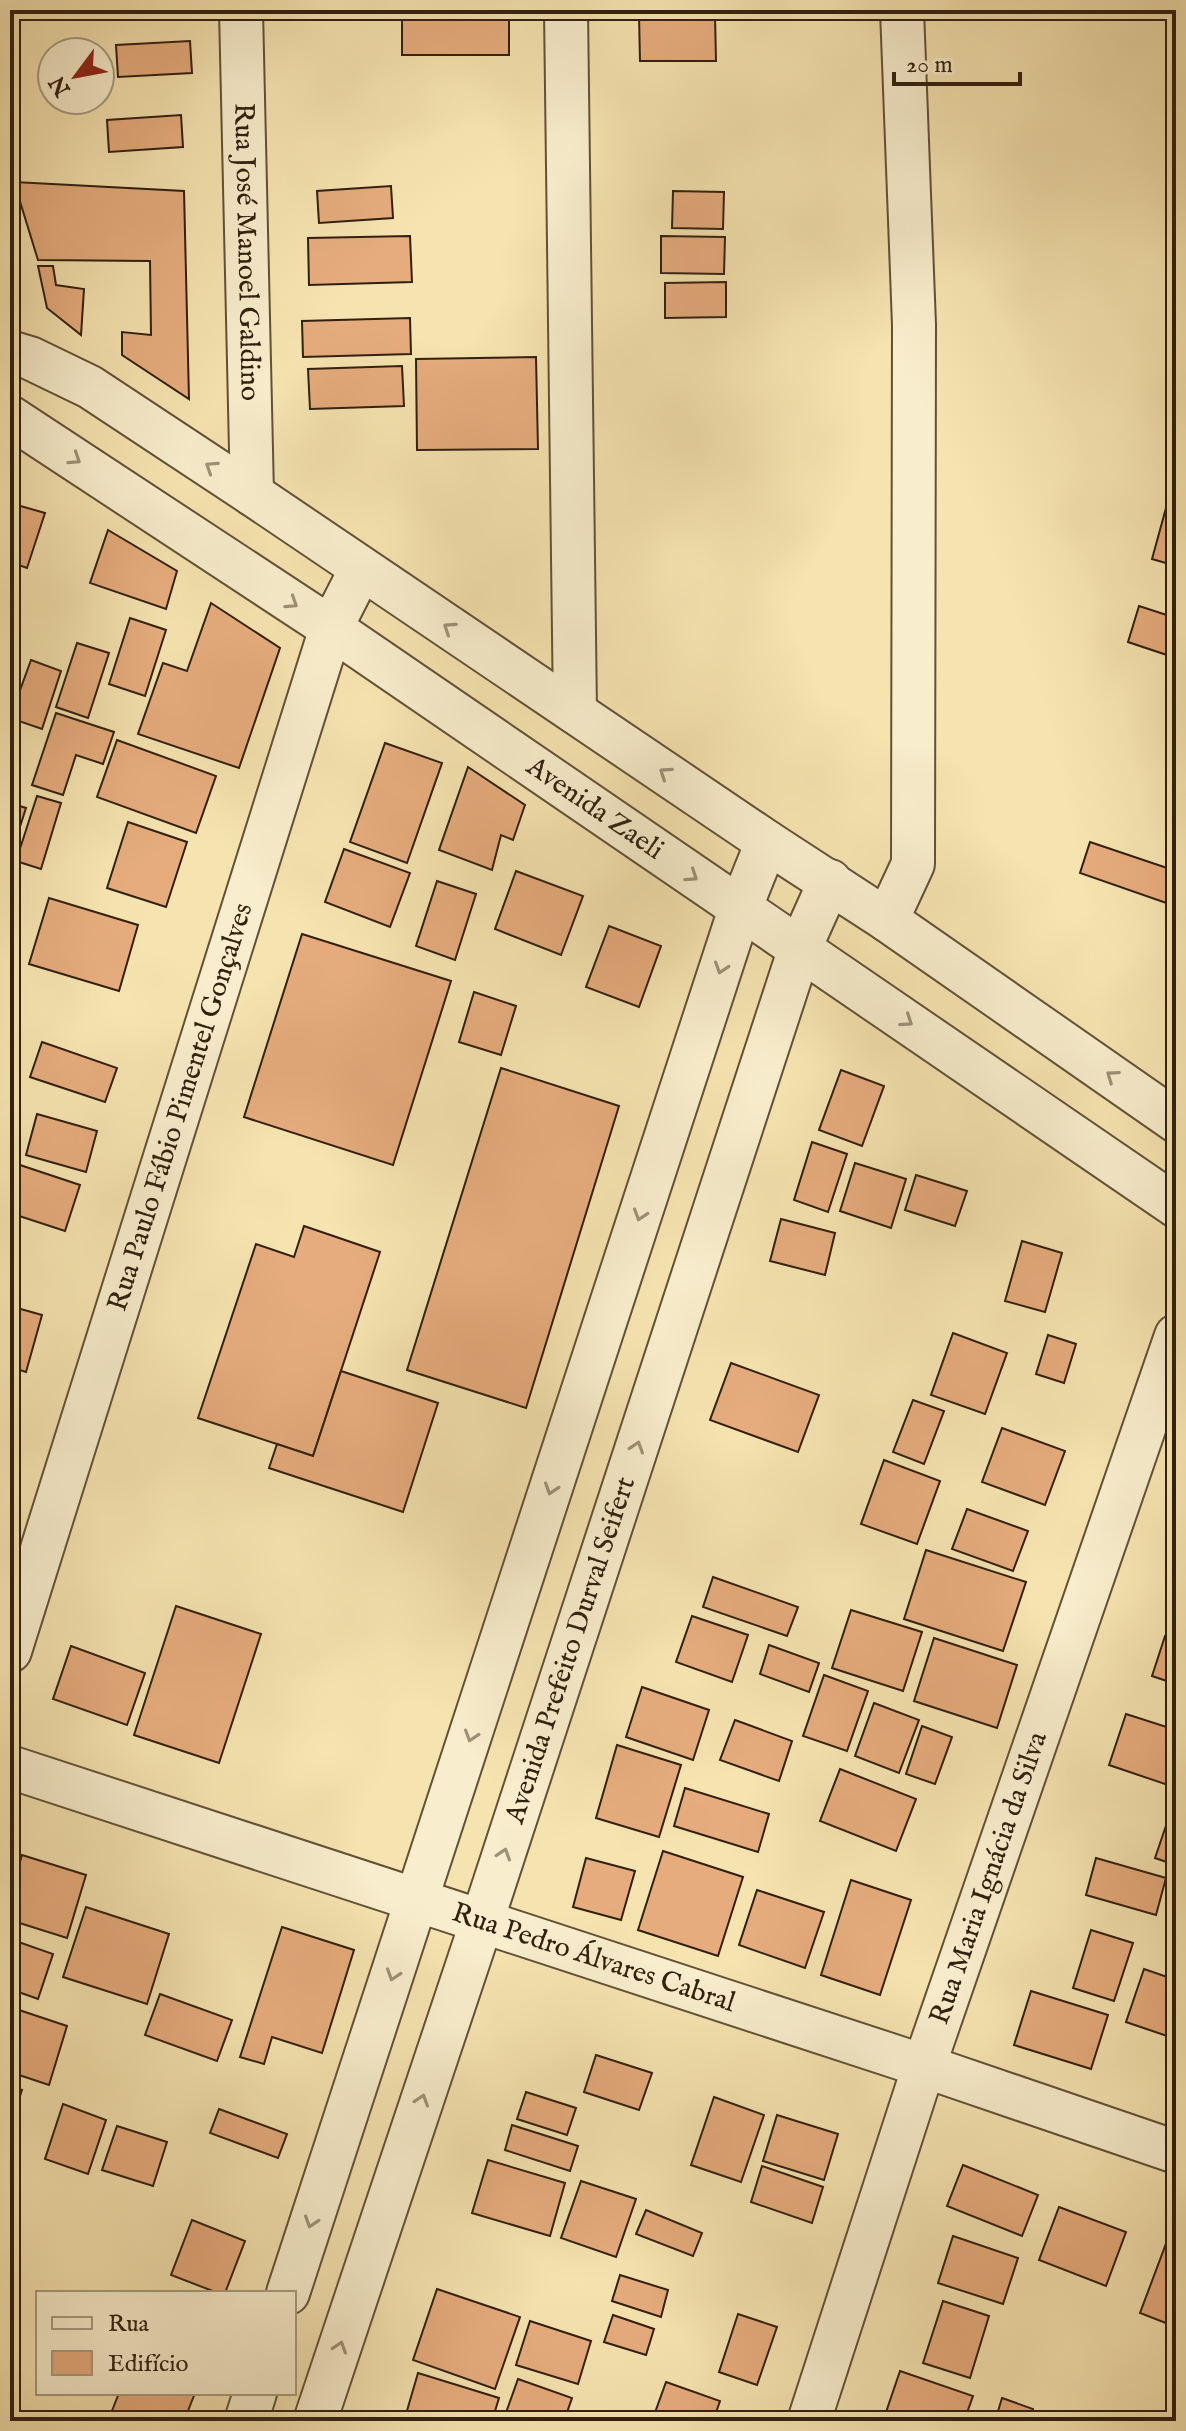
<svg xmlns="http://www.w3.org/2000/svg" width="1186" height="2431" font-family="'IM FELL English',serif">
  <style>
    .building { fill: #e6ac7d; stroke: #31200f; stroke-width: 2 }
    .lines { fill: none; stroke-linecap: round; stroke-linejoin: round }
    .minor-casing { stroke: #625137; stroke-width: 46 }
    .minor { stroke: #f8edcc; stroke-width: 42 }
    .oneway { stroke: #9e9177 }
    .labels { text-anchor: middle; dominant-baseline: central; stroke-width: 6; stroke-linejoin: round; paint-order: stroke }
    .street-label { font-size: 28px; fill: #31200f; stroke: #f8edcc }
  </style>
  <rect width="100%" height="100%" fill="#f5e3b0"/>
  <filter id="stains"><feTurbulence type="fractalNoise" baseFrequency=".0025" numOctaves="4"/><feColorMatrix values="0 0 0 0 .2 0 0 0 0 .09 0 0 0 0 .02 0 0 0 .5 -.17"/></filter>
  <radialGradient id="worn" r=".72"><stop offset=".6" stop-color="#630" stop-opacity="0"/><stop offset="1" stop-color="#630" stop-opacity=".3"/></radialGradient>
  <g class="building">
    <path d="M304 10H405V12L304 13Z"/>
    <path d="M715 14 716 61H640L639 15Z"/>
    <path d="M402 16 509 17V55H402Z"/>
    <path d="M190 41 192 73 118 77 116 45Z"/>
    <path d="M181 115 183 147 109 152 107 120Z"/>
    <path d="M14 182 184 191 189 399 122 355V332L151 335 150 261 38 260Z"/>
    <path d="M391 186 393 218 319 223 317 191Z"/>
    <path d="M673 191 724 192 723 229 672 228Z"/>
    <path d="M410 236 412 282 309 285 308 238Z"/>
    <path d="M661 236 725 237 724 274 661 273Z"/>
    <path d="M38 266H53L56 285 84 289 81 335 47 308Z"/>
    <path d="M726 282V317L665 318V283Z"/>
    <path d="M410 318 411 354 303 357 302 321Z"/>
    <path d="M536 357 538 449 417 450 416 359Z"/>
    <path d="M402 366 404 406 310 409 308 369Z"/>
    <path d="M1169 497 1176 499V566L1152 559Z"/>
    <path d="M10 503 45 513 27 568 10 562Z"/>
    <path d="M108 530 177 571 166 609 90 583Z"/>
    <path d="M211 603 280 648 239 768 138 734 163 663 187 671Z"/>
    <path d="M1139 606 1176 618V658L1128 642Z"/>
    <path d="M130 618 166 630 145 696 109 684Z"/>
    <path d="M77 643 109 653 88 718 56 707Z"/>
    <path d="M31 660 61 671 42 729 10 718Z"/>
    <path d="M56 713 114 732 103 764 76 755 63 795 32 785Z"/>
    <path d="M117 740 216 776 196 833 97 797Z"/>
    <path d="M385 743 442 763 407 863 350 842Z"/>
    <path d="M468 767 525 805 513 840 501 835 492 870 439 850Z"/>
    <path d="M37 796 61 803 41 869 16 861Z"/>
    <path d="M10 803 26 808 10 858Z"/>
    <path d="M128 822 187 842 166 907 107 888Z"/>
    <path d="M1090 842 1176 871V893L1172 905 1080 873Z"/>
    <path d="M344 849 410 873 390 927 325 902Z"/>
    <path d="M516 871 583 896 561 955 495 929Z"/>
    <path d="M437 881 476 894 455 960 416 946Z"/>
    <path d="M49 898 138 925 119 991 29 964Z"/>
    <path d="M609 926 661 946 639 1007 586 987Z"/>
    <path d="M302 934 451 981 393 1165 244 1117Z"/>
    <path d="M474 992 516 1006 501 1055 459 1042Z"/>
    <path d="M42 1042 117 1068 105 1102 30 1077Z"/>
    <path d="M501 1068 619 1106 526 1408 407 1370Z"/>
    <path d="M841 1070 884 1086 862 1146 819 1130Z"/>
    <path d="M37 1114 97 1131 86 1172 26 1155Z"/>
    <path d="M812 1142 847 1154 828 1212 794 1200Z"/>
    <path d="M11 1162 80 1185 65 1231 10 1213Z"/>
    <path d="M855 1163 906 1179 891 1228 840 1211Z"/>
    <path d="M916 1175 967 1191 955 1226 905 1210Z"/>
    <path d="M781 1219 835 1233 825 1275 770 1261Z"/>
    <path d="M304 1226 380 1252 313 1456 198 1418 256 1244 294 1257Z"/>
    <path d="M1022 1241 1062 1253 1045 1312 1005 1301Z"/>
    <path d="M10 1306 42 1315 26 1372 10 1367Z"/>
    <path d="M953 1333 1007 1353 985 1414 931 1395Z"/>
    <path d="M1048 1335 1076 1344 1064 1383 1036 1374Z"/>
    <path d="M731 1363 819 1395 798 1452 710 1420Z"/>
    <path d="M341 1371 438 1403 403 1512 269 1468 277 1444 313 1456Z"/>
    <path d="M913 1400 944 1411 924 1464 893 1452Z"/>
    <path d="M1002 1428 1065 1451 1045 1505 982 1482Z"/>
    <path d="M884 1460 940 1481 917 1544 861 1524Z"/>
    <path d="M967 1509 1028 1531 1013 1571 952 1549Z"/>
    <path d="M926 1550 1026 1582 1003 1651 904 1619Z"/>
    <path d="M713 1577 798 1607 787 1636 703 1607Z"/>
    <path d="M176 1606 261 1634 219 1763 134 1735Z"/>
    <path d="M851 1610 922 1632 903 1691 832 1668Z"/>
    <path d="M692 1616 748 1635 732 1682 676 1662Z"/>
    <path d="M1165 1636 1176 1640V1684L1152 1676Z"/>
    <path d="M934 1638 1017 1665 997 1728 914 1701Z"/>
    <path d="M769 1645 819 1663 809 1692 760 1674Z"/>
    <path d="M71 1646 145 1673 127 1725 53 1699Z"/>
    <path d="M824 1675 868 1691 847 1751 803 1736Z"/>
    <path d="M642 1687 709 1710 693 1760 626 1737Z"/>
    <path d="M874 1703 919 1720 899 1773 855 1756Z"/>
    <path d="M1126 1714 1176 1730V1761L1168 1785 1109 1765Z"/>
    <path d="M735 1720 792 1741 779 1781 720 1760Z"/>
    <path d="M922 1726 952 1737 935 1784 906 1774Z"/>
    <path d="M617 1745 681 1765 659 1837 596 1818Z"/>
    <path d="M840 1769 916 1799 896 1851 820 1821Z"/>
    <path d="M685 1788 769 1814 758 1852 674 1826Z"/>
    <path d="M1173 1805 1176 1806V1865L1155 1858Z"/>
    <path d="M663 1851 743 1877 718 1956 638 1930Z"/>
    <path d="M22 1855 86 1875 67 1938 10 1920V1896Z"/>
    <path d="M586 1858 635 1871 621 1920 573 1907Z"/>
    <path d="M1096 1858 1166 1878 1156 1915 1086 1895Z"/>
    <path d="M851 1880 911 1900 880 1995 821 1975Z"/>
    <path d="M757 1890 824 1912 805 1968 739 1945Z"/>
    <path d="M86 1907 169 1934 147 2004 63 1977Z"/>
    <path d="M282 1927 354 1950 322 2053 272 2037 264 2064 240 2057Z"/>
    <path d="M1091 1930 1133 1943 1114 2001 1073 1988Z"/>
    <path d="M10 1939 53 1954 38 1999 10 1989Z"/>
    <path d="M1144 1969 1176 1980V2039L1126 2022Z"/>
    <path d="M1031 1991 1108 2015 1091 2069 1014 2045Z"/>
    <path d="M160 1994 232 2020 217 2061 145 2035Z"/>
    <path d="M10 2007 67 2026 49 2085 10 2072Z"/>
    <path d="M596 2055 652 2073 639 2110 584 2092Z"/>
    <path d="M10 2086 22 2090 10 2127Z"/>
    <path d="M526 2092 576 2108 567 2135 517 2119Z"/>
    <path d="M714 2097 764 2115 741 2182 691 2165Z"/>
    <path d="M63 2104 106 2120 88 2174 45 2159Z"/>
    <path d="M219 2109 287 2134 278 2158 210 2133Z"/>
    <path d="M777 2115 838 2134 824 2180 763 2161Z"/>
    <path d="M512 2125 578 2146 570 2171 505 2150Z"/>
    <path d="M117 2126 167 2142 153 2186 102 2170Z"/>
    <path d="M488 2160 565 2183 550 2236 472 2213Z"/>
    <path d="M963 2165 1038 2195 1022 2236 947 2206Z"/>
    <path d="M762 2166 823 2187 812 2223 751 2202Z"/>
    <path d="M581 2181 636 2199 616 2257 561 2238Z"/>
    <path d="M1059 2207 1126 2232 1106 2286 1039 2260Z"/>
    <path d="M646 2210 702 2233 693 2256 636 2234Z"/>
    <path d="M192 2220 245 2241 225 2293H218L171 2275Z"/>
    <path d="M1170 2233 1176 2236V2327L1140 2313Z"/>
    <path d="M953 2236 1018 2258 1003 2304 938 2283Z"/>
    <path d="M620 2275 668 2290 661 2317 612 2301Z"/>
    <path d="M437 2289 520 2317 495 2389 413 2360Z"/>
    <path d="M943 2301 989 2316 970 2378 923 2363Z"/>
    <path d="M738 2314 777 2327 757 2385 719 2372Z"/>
    <path d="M613 2315 654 2329 646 2355 604 2342Z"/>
    <path d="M530 2321 591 2341 578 2384 516 2365Z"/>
    <path d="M900 2371 973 2396 964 2421H883Z"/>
    <path d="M418 2373 499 2398 492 2421H404Z"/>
    <path d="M518 2379 572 2398 564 2421H503Z"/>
    <path d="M666 2382 720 2401 713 2421H652Z"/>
    <path d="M119 2393H195L184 2421H108Z"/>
    <path d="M1002 2398 1033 2409 1029 2421H995Z"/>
  </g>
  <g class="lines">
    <g class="minor-casing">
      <g id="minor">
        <path id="s1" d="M241 10 252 494"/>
        <path d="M566 10 575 712"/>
        <path d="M10 352 30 358 90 387 252 494 767 842 887 920 1176 1121"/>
        <path id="s2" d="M10 417 331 628 1176 1206"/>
        <path d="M887 920 913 864 914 325 902 10"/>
        <path id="s3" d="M10 1651 331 628 361 569"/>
        <path id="s4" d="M10 1767 924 2066 1176 2152"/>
        <path d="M288 2293 740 909 767 842"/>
        <path d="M246 2421 255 2393"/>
        <path id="s5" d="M315 2421 482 1921 800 948 830 881"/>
        <path id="s6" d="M809 2421 924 2066 1176 1336"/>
      </g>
    </g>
    <use href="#minor" class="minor"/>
  </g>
  <defs><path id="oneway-chevron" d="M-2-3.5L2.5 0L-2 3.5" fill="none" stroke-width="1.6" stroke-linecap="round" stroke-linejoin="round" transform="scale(2)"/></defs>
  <g class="oneway">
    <use href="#oneway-chevron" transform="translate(75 459) rotate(33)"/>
    <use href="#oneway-chevron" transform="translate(211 467) rotate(-147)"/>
    <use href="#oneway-chevron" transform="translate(292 603) rotate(33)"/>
    <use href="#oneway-chevron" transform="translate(449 628) rotate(-146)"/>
    <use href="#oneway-chevron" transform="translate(665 773) rotate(-146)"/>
    <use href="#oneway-chevron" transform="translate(692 876) rotate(34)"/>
    <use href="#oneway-chevron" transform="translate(721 968) rotate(108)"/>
    <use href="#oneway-chevron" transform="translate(907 1021) rotate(34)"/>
    <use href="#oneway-chevron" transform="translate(1112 1076) rotate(-145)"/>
    <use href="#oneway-chevron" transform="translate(640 1215) rotate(108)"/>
    <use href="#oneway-chevron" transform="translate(637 1447) rotate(-72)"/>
    <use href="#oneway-chevron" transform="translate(551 1489) rotate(108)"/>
    <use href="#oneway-chevron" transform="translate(471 1736) rotate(108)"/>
    <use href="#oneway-chevron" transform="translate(504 1854) rotate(-72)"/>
    <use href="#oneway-chevron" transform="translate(393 1975) rotate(108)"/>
    <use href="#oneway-chevron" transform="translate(422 2100) rotate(-72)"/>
    <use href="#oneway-chevron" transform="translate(311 2222) rotate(108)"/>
    <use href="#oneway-chevron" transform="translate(340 2347) rotate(-72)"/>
  </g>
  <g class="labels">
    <g class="street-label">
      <text stroke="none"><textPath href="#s1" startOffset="242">Rua José Manoel Galdino</textPath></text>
      <text stroke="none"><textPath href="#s2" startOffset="704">Avenida Zaeli</textPath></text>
      <text stroke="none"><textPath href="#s3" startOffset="570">Rua Paulo Fábio Pimentel Gonçalves</textPath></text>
      <text stroke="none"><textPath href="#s5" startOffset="812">Avenida Prefeito Durval Seifert</textPath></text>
      <text stroke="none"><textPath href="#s6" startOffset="572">Rua Maria Ignácia da Silva</textPath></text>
      <text stroke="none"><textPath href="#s4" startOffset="614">Rua Pedro Álvares Cabral</textPath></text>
    </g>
  </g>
  <rect width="1186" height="2431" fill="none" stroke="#f5e3b0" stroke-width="40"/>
  <rect x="12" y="12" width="1162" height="2407" fill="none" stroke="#31200f" stroke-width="4"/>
  <rect x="20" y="20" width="1146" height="2391" fill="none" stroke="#31200f" stroke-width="2"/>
  <rect x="36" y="2291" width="260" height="104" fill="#f8edcc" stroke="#a89b80" stroke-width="2"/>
  <rect x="52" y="2317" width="40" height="12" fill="#f8edcc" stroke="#a89b80" stroke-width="2"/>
  <text x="108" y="2331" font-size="24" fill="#31200f">Rua</text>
  <rect x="52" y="2351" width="40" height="24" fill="#e6ac7d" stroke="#a89b80" stroke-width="2"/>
  <text x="108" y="2371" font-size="24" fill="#31200f">Edifício</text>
  <g transform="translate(76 76) rotate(238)"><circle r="38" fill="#f8edcc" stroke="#a89b80" stroke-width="2"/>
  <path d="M0-6L14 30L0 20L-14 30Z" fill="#8f2418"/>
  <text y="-12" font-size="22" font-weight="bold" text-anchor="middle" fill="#31200f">N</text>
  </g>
  <path d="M894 72v12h126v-12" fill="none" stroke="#31200f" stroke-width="4"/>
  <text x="906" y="72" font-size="24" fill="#31200f" stroke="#f8edcc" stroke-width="6" paint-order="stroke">20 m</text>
  <rect width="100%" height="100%" filter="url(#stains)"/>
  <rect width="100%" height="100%" fill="url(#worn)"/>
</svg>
